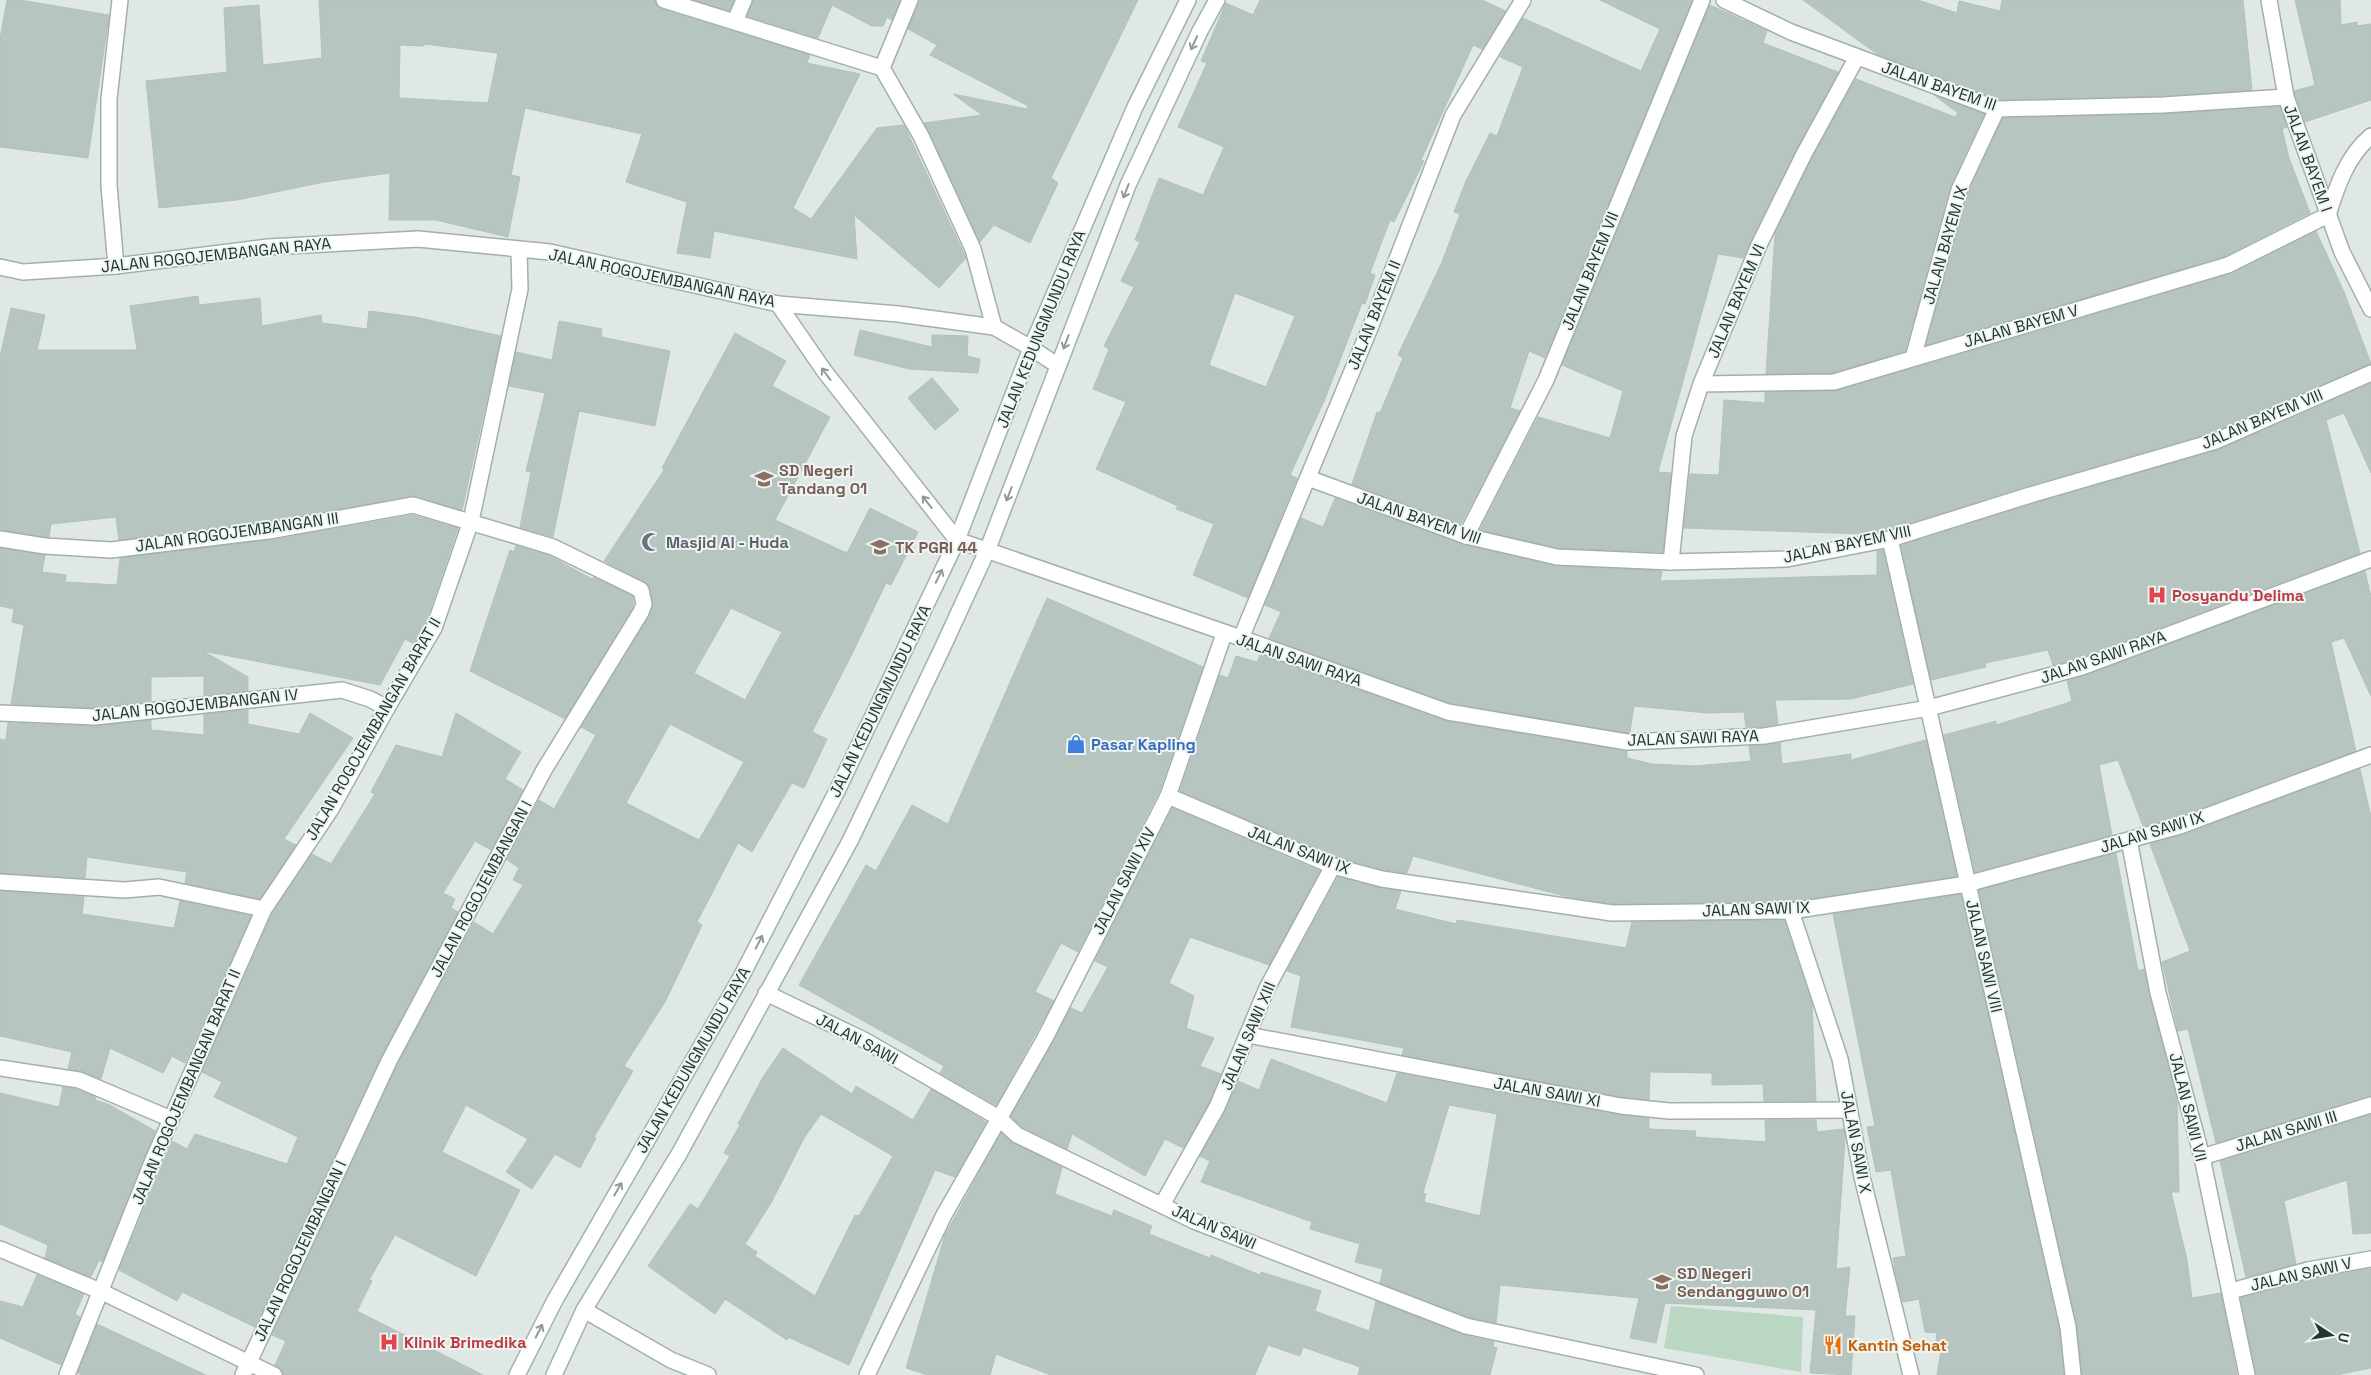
<svg xmlns="http://www.w3.org/2000/svg" width="2371" height="1375" font-family="'Space Grotesk',sans-serif">
  <style>
    .green { fill: #bad7c3 }
    .building { fill: #b7c5c0; stroke: #b2c1bb; fill-rule: evenodd }
    .lines { fill: none; stroke-linecap: round; stroke-linejoin: round }
    .street-casing { stroke: #a3afab; stroke-width: 18 }
    .secondary-casing { stroke: #9fb2ac; stroke-width: 18 }
    .street { stroke: #fff; stroke-width: 15 }
    .secondary { stroke: #fff; stroke-width: 15 }
    .oneway { stroke: #909a98 }
    .labels { text-anchor: middle; dominant-baseline: central; stroke-width: 4; stroke-linejoin: round; paint-order: stroke }
    .street-label { font-size: 16px; fill: #223631; stroke: #eef5f2 }
    .education-label { font-size: 16px; font-weight: bold; fill: #785e54; stroke: #eef5f2; text-anchor: start }
    .worship-label { font-size: 16px; font-weight: bold; fill: #5b616d; stroke: #eef5f2; text-anchor: start }
    .health-label { font-size: 16px; font-weight: bold; fill: #be3a42; stroke: #eef5f2; text-anchor: start }
    .shop-label { font-size: 16px; font-weight: bold; fill: #366cbe; stroke: #eef5f2; text-anchor: start }
    .food-label { font-size: 16px; font-weight: bold; fill: #c56008; stroke: #eef5f2; text-anchor: start }
  </style>
  <rect width="100%" height="100%" fill="#dfe8e4"/>
  <path class="green" d="M1671 1306 1803 1317 1801 1372 1664 1348Z"/>
  <g class="building">
    <path d="M7 0H20L109 15 88 158 0 147V39Z"/>
    <path d="M319 0H655L657 6 661 9 810 55 807 63 860 74 793 208 811 219 877 128 904 125 966 258 939 288 854 215 857 259 714 231 710 258 677 253 687 202 626 182 642 134 525 108 511 175 520 177 508 237 436 220H389L390 173 324 182 237 200 159 208 146 81 227 72 224 8 259 5 263 65 322 58ZM424 44 498 53 488 103 399 98 400 45 424 46Z"/>
    <path d="M695 0H734L729 11Z"/>
    <path d="M753 0H900L892 20 887 17 883 26H872L832 5 818 38 747 16Z"/>
    <path d="M919 0H1138L1051 178 1058 183 1030 243 994 225 980 242 924 123 982 115 953 94 1027 109 1028 106 930 55 937 45 908 29Z"/>
    <path d="M1260 0H1482L1506 11 1482 49 1473 45 1421 160 1424 161 1394 222 1390 220 1370 273 1375 275 1365 304 1362 303 1325 399 1290 475 1297 478 1248 598 1193 575 1214 524 1176 509 1178 506 1096 469 1126 402 1093 389 1109 349 1104 346 1134 287 1121 281 1140 242 1135 240 1159 178 1203 195 1224 147 1178 127 1207 63 1201 61 1226 3 1253 15ZM1235 293 1295 316 1266 387 1209 365Z"/>
    <path d="M1600 0H1692L1545 358 1529 351 1510 408 1520 411 1461 524 1352 484 1377 412 1380 413 1403 358 1398 355 1442 262 1460 214 1454 212 1466 181 1490 133 1497 136 1523 67 1500 57 1523 18 1641 71 1660 29Z"/>
    <path d="M1803 0H1918L1957 13 1959 1 2000 11 2002 0H2243L2252 90 2163 96 1999 100 1877 54Z"/>
    <path d="M2295 0H2340L2341 25 2357 22V26L2371 24V100L2305 122 2294 91 2315 85Z"/>
    <path d="M1710 5 1767 31 1763 43 1838 72 1796 150 1743 258 1718 254 1658 472 1671 473 1663 552 1558 548 1480 530 1538 417 1610 438 1623 391 1562 365Z"/>
    <path d="M1856 79 1955 117 1958 113 1934 95 1984 114 1950 187 1905 351 1833 373 1766 374 1775 234 1812 158Z"/>
    <path d="M2280 107 2287 127 2282 129 2289 158 2310 213 2308 214 2225 256 1926 345 1968 193 2003 118 2164 114Z"/>
    <path d="M2316 231 2344 292 2371 364 2213 432 2024 487 1888 530 1865 534 1684 528 1690 474 1719 475 1724 400 1765 403V392L1837 391 2231 274Z"/>
    <path d="M198 296 199 305 260 298 262 326 321 315 322 323 367 329 369 311 415 317 501 336 462 510 412 496 268 522 119 540 116 517 51 524 49 537 0 530V357L11 308 45 315 37 350H137L130 306Z"/>
    <path d="M559 321 602 329 601 337 670 351 655 426 579 411 553 537 520 527 531 472 526 471 545 393 509 386 516 352 552 360Z"/>
    <path d="M860 330 932 347V335L968 336 967 356 980 359 978 373 909 369 854 355Z"/>
    <path d="M735 333 786 361 772 386 830 417 775 520 847 553 870 508 918 532 891 585 886 583 852 654 812 732 827 739 804 788 792 783 752 852 738 843 697 922 702 925 665 1002 624 1066 633 1071 594 1137 596 1138 580 1168 555 1154 532 1189 506 1172 528 1139 466 1105 442 1152 520 1190 476 1276 395 1235 369 1280 372 1281 357 1311 483 1375H283L281 1369 275 1365 286 1341 272 1335 397 1065 474 922 493 934 523 885 513 880 519 868 507 860 539 800 554 809 596 735 581 727 650 615 653 603 648 584 604 561 664 470 662 468ZM731 608 782 632 745 700 694 673ZM670 724 744 762 699 840 626 803Z"/>
    <path d="M932 378 959 410 935 430 908 398Z"/>
    <path d="M2371 383V473L2344 413 2326 420 2360 553 2079 658 2053 665 2048 650 1985 663 1986 667 1931 680 1901 545 2030 505 2219 450Z"/>
    <path d="M1335 498 1464 545 1556 566 1662 571 1660 581 1877 575V551L1883 550 1913 684 1851 699 1775 700 1778 724 1763 727H1746L1744 712 1707 713 1634 706 1630 732 1628 733 1450 703 1269 638 1281 612 1265 605 1301 518 1323 527Z"/>
    <path d="M412 515 458 528 425 624 414 644 405 639 380 685 203 651 248 677V691L204 696V676L151 677V701L95 708 11 704 24 625 12 622 14 609 0 606V548L45 555 42 572 66 575 65 582 117 585 120 558 270 540Z"/>
    <path d="M516 546 550 556 592 579 594 577 633 596V608L565 719 470 671 510 550 514 552Z"/>
    <path d="M2365 571 2371 597V696L2344 638 2331 642 2356 751 2177 817 2143 826 2118 760 2099 765 2112 835 1975 872 1944 735 1996 721V725L2067 703 2072 701 2067 681Z"/>
    <path d="M1047 598 1203 667 1159 792 1078 952 1061 943 1035 992 1054 1001 996 1105 940 1073 944 1066 799 985 866 865 876 871 912 805 948 824Z"/>
    <path d="M1260 655 1445 721 1627 751V758L1652 764 1695 766 1751 761 1749 746 1780 743 1782 764 1851 754V760L1926 740 1957 876 1790 902 1613 904 1568 897 1413 856 1407 873 1384 870 1336 857 1180 791 1220 675 1228 678 1236 656 1257 662Z"/>
    <path d="M248 710V724L299 734 310 713 353 738 284 839 296 845 260 899 185 883 187 872 87 857 85 878 0 873V739L6 740 8 723 95 726 151 720V730L204 735V714Z"/>
    <path d="M456 713 521 752 505 779 523 790 491 850 475 841 443 893 455 899 451 908 458 912 381 1057 255 1327 182 1292 177 1301 119 1270 172 1141 187 1149 195 1134 287 1164 298 1137 214 1097 222 1082 202 1072 272 914 312 854 331 864 375 794 371 792 396 745 442 757Z"/>
    <path d="M2360 769 2371 817V1096L2216 1143 2188 1029 2178 1031 2162 962 2190 951 2150 844 2183 835Z"/>
    <path d="M1172 808 1320 871 1269 965 1190 937 1169 983 1194 996 1186 1028 1214 1038 1200 1066 1221 1074 1209 1103 1183 1148 1165 1139 1145 1176 1072 1134 1067 1149 1022 1127 1011 1116 1071 1008 1082 1013 1108 967 1095 961Z"/>
    <path d="M2116 853 2138 971 2144 969 2177 1099 2179 1192H2171L2187 1260 2192 1298 2221 1293 2237 1375H2082L2077 1325 1979 890Z"/>
    <path d="M1338 877 1401 891 1395 909 1456 924 1457 920 1626 948 1632 922 1784 920 1812 1004 1816 1101H1764L1763 1084 1712 1085V1073L1650 1072 1649 1100 1622 1097 1402 1055 1404 1048 1291 1027 1301 976 1287 971Z"/>
    <path d="M0 891 84 897 82 914 174 928 180 901 251 916 185 1063 172 1056 163 1073 110 1048 101 1079 82 1071 68 1069 72 1052 0 1036Z"/>
    <path d="M1961 894 2059 1329 2064 1375H1937L1941 1351 1935 1350 1937 1333 1925 1332 1919 1299 1903 1302 1896 1276 1893 1258 1906 1256 1891 1170 1876 1172 1867 1127 1875 1126 1833 914Z"/>
    <path d="M783 1048 852 1094 856 1086 913 1120 931 1089 986 1122 955 1177 935 1170 849 1365 788 1337 787 1340 725 1299 715 1314 648 1266 690 1204 698 1209 730 1156 724 1153 740 1125 738 1124 763 1077ZM821 1114 893 1156 859 1216 855 1215 815 1296 755 1256 757 1252 745 1244 771 1203 804 1138Z"/>
    <path d="M1271 1059 1387 1103 1397 1073 1619 1115 1649 1118V1129L1696 1131 1695 1137 1766 1142 1765 1120H1816L1817 1132 1844 1129 1845 1139 1836 1269 1850 1267 1845 1316H1855L1851 1375 1810 1373 1816 1310 1665 1303 1656 1343 1630 1338 1639 1298 1500 1285 1496 1323 1469 1317 1380 1283 1383 1269 1355 1262 1360 1244 1310 1229 1312 1222 1201 1182 1210 1161 1200 1156 1225 1112 1238 1081 1259 1090ZM1449 1105 1497 1114 1480 1216 1424 1202 1426 1194 1423 1193Z"/>
    <path d="M63 1087 76 1089 96 1097 95 1100 110 1105 155 1131 102 1262 99 1260 91 1277 45 1258 48 1245 0 1224V1093L59 1107Z"/>
    <path d="M2371 1115V1233L2353 1234 2347 1180 2284 1201 2296 1264 2246 1277 2220 1161Z"/>
    <path d="M1001 1133 1013 1143 1062 1167 1055 1194 1112 1216 1114 1210 1152 1226 1149 1234 1210 1258 1211 1255 1260 1275 1261 1272 1321 1291 1315 1311 1369 1331 1376 1301 1463 1335 1494 1342 1493 1347 1497 1348 1490 1375H1358L1360 1367 1303 1347 1300 1356 1268 1345 1255 1375H1051L996 1354 990 1375H928L906 1368 945 1235Z"/>
    <path d="M2371 1269V1368L2336 1375H2256L2241 1298 2310 1279Z"/>
    <path d="M37 1275 84 1294 75 1314 80 1317 61 1365 0 1338V1301L23 1307Z"/>
    <path d="M97 1324 206 1375H82L78 1373Z"/>
  </g>
  <g class="lines">
    <g class="street-casing">
      <g id="street">
        <path d="M664 0 882 68 921 136 973 249 994 327 1031 348 1057 365"/>
        <path d="M1724 0 1791 32 1997 109 2163 105 2286 97"/>
        <path d="M2269 0 2286 97 2342 252 2371 309"/>
        <path d="M735 21 744 0"/>
        <path d="M882 68 910 0"/>
        <path d="M116 266 109 186V99L120 0"/>
        <path d="M0 267 23 272 116 266 268 247 418 239 550 252 778 304 898 314 994 327"/>
        <path d="M778 304 825 372 957 540 1241 638 1448 712 1627 742 1764 736 1929 708 2082 667 2371 559"/>
        <path d="M1913 358 1959 190 1997 109"/>
        <path d="M1701 384 1834 382 2228 265 2328 215C2337 186 2347 156 2371 136"/>
        <path d="M1308 478 1466 536 1557 557 1671 562 1787 559 1890 539 2027 496 2216 441 2371 373"/>
        <path d="M1466 536 1546 380 1702 0"/>
        <path d="M0 539 45 546 111 550 269 531 413 505 553 547 641 590 644 604 641 612 544 770 389 1061 243 1375"/>
        <path d="M1890 539 2068 1327 2073 1375"/>
        <path d="M1671 562 1684 436 1701 384 1759 245 1804 154 1857 57"/>
        <path d="M1241 638 1370 328 1453 115 1523 0"/>
        <path d="M0 713 95 717 342 690 370 699 387 708"/>
        <path d="M1168 796 1333 866 1382 879 1612 913 1791 911 1967 884 2180 826 2371 755"/>
        <path d="M2129 840 2158 993 2202 1157 2247 1375"/>
        <path d="M0 882 125 890 159 887 264 909"/>
        <path d="M1791 911 1840 1059 1862 1177 1911 1375"/>
        <path d="M766 993 864 1040 999 1118 1017 1135 1194 1221 1466 1326 1696 1375"/>
        <path d="M1248 1035 1621 1106 1669 1111 1849 1110"/>
        <path d="M0 1068 79 1080 171 1119"/>
        <path d="M2202 1157 2371 1105"/>
        <path d="M1162 1205 1217 1107 1267 988 1333 866"/>
        <path d="M0 1249 100 1291 274 1375"/>
        <path d="M2231 1291 2308 1270 2371 1259"/>
        <path d="M584 1310 671 1360 708 1375"/>
        <path d="M67 1375 153 1160 264 909 331 809 387 708 434 628 471 521 520 289 519 251"/>
        <path d="M867 1375 944 1215 1045 1038 1168 796 1224 634"/>
      </g>
    </g>
    <g class="secondary-casing">
      <g id="secondary">
        <path d="M517 1375 555 1300 740 979 838 789 957 540 1031 348 1135 107 1188 0"/>
        <path d="M554 1375 584 1310 679 1154 850 841 941 651 987 551 1128 185 1200 31 1217 0"/>
      </g>
    </g>
    <use href="#street" class="street"/>
    <use href="#secondary" class="secondary"/>
  </g>
  <defs><path id="oneway-shaft" d="M-6 0H5M1.5-3L5.5 0L1.5 3" fill="none" stroke-width="1.6" stroke-linecap="round" stroke-linejoin="round" transform="scale(1.25)"/></defs>
  <g class="oneway">
    <use href="#oneway-shaft" transform="translate(1194 43) rotate(115)"/>
    <use href="#oneway-shaft" transform="translate(1126 191) rotate(111)"/>
    <use href="#oneway-shaft" transform="translate(1066 342) rotate(111)"/>
    <use href="#oneway-shaft" transform="translate(826 374) rotate(-127)"/>
    <use href="#oneway-shaft" transform="translate(1009 494) rotate(111)"/>
    <use href="#oneway-shaft" transform="translate(927 502) rotate(-128)"/>
    <use href="#oneway-shaft" transform="translate(939 576) rotate(-64)"/>
    <use href="#oneway-shaft" transform="translate(759 942) rotate(-63)"/>
    <use href="#oneway-shaft" transform="translate(618 1189) rotate(-60)"/>
    <use href="#oneway-shaft" transform="translate(539 1331) rotate(-63)"/>
  </g>
  <defs>
    <g id="school-bare" transform="scale(1.5)"><path d="M0-5L7-2L0 1L-7-2ZM-4 1L0 2.5L4 1V4Q0 6-4 4Z" fill="#8d6e63" stroke="#eef5f2" stroke-width="2.5" paint-order="stroke"/></g>
    <g id="mosque-bare" transform="scale(1.5)"><path d="M3.5-4.9A6 6 0 1 0 3.5 4.9A5 5 0 1 1 3.5-4.9Z" fill="#6b7280" stroke="#eef5f2" stroke-width="2.5" paint-order="stroke"/></g>
    <g id="hospital-bare" transform="scale(1.5)"><path d="M-5-5h3v3.5h4V-5h3V5h-3V1.5h-4V5h-3Z" fill="#e0444e" stroke="#eef5f2" stroke-width="2.5" paint-order="stroke"/></g>
    <g id="shop-bare" transform="scale(1.5)"><path d="M-5-2.5h2.3a2.7 3.5 0 0 1 5.4 0H5L5.5 6h-11ZM-1.5-2.5h3a1.5 2.3 0 0 0-3 0Z" fill="#3f7fe0" stroke="#eef5f2" stroke-width="2.5" paint-order="stroke"/></g>
    <g id="restaurant-bare" transform="scale(1.5)"><path d="M-5-6h1v4h1v-4h1v4h1v-4h1v5L-1.5 .5V6h-2V.5L-5-1ZM5-6V6H3V1.5H1.5Q1.5-4 5-6Z" fill="#e8710a" stroke="#eef5f2" stroke-width="2.5" paint-order="stroke"/></g>
  </defs>
  <g fill-rule="evenodd">
    <use href="#school-bare" x="764" y="479"/>
    <use href="#mosque-bare" x="651" y="542"/>
    <use href="#school-bare" x="880" y="547"/>
    <use href="#hospital-bare" x="2157" y="595"/>
    <use href="#shop-bare" x="1076" y="744"/>
    <use href="#school-bare" x="1662" y="1282"/>
    <use href="#hospital-bare" x="389" y="1342"/>
    <use href="#restaurant-bare" x="1833" y="1345"/>
  </g>
  <g class="labels">
    <g class="street-label">
      <text transform="translate(1939 86) rotate(19)">JALAN BAYEM III</text>
      <text transform="translate(2308 158) rotate(70)">JALAN BAYEM I</text>
      <text transform="translate(1945 245) rotate(-74)">JALAN BAYEM IX</text>
      <text transform="translate(216 255) rotate(-6)">JALAN ROGOJEMBANGAN RAYA</text>
      <text transform="translate(1590 271) rotate(-68)">JALAN BAYEM VII</text>
      <text transform="translate(662 278) rotate(12)">JALAN ROGOJEMBANGAN RAYA</text>
      <text transform="translate(1736 301) rotate(-67)">JALAN BAYEM VI</text>
      <text transform="translate(1374 315) rotate(-68)">JALAN BAYEM II</text>
      <text transform="translate(2021 326) rotate(-16)">JALAN BAYEM V</text>
      <text transform="translate(1041 329) rotate(-68)">JALAN KEDUNGMUNDU RAYA</text>
      <text transform="translate(2262 419) rotate(-23)">JALAN BAYEM VIII</text>
      <text transform="translate(1419 518) rotate(19)">JALAN BAYEM VIII</text>
      <text transform="translate(237 532) rotate(-8)">JALAN ROGOJEMBANGAN III</text>
      <text transform="translate(1847 544) rotate(-12)">JALAN BAYEM VIII</text>
      <text transform="translate(2103 657) rotate(-19)">JALAN SAWI RAYA</text>
      <text transform="translate(1299 660) rotate(19)">JALAN SAWI RAYA</text>
      <text transform="translate(880 701) rotate(-64)">JALAN KEDUNGMUNDU RAYA</text>
      <text transform="translate(195 705) rotate(-6)">JALAN ROGOJEMBANGAN IV</text>
      <text transform="translate(373 729) rotate(-60)">JALAN ROGOJEMBANGAN BARAT II</text>
      <text transform="translate(1693 738) rotate(-2)">JALAN SAWI RAYA</text>
      <text transform="translate(2152 832) rotate(-17)">JALAN SAWI IX</text>
      <text transform="translate(1299 850) rotate(21)">JALAN SAWI IX</text>
      <text transform="translate(1124 881) rotate(-63)">JALAN SAWI XIV</text>
      <text transform="translate(481 889) rotate(-62)">JALAN ROGOJEMBANGAN I</text>
      <text transform="translate(1756 909) rotate(-2)">JALAN SAWI IX</text>
      <text transform="translate(1984 956) rotate(77)">JALAN SAWI VIII</text>
      <text transform="translate(1248 1036) rotate(-67)">JALAN SAWI XIII</text>
      <text transform="translate(857 1039) rotate(28)">JALAN SAWI</text>
      <text transform="translate(693 1060) rotate(-60)">JALAN KEDUNGMUNDU RAYA</text>
      <text transform="translate(186 1087) rotate(-67)">JALAN ROGOJEMBANGAN BARAT II</text>
      <text transform="translate(1547 1092) rotate(10)">JALAN SAWI XI</text>
      <text transform="translate(2188 1107) rotate(76)">JALAN SAWI VII</text>
      <text transform="translate(2286 1131) rotate(-17)">JALAN SAWI III</text>
      <text transform="translate(1856 1142) rotate(79)">JALAN SAWI X</text>
      <text transform="translate(1214 1227) rotate(23)">JALAN SAWI</text>
      <text transform="translate(300 1251) rotate(-65)">JALAN ROGOJEMBANGAN I</text>
      <text transform="translate(2301 1274) rotate(-13)">JALAN SAWI V</text>
    </g>
    <g class="education-label">
      <text x="779" y="470">SD Negeri<tspan x="779" dy="18">Tandang 01</tspan></text>
      <text x="895" y="547">TK PGRI 44</text>
      <text x="1677" y="1273">SD Negeri<tspan x="1677" dy="18">Sendangguwo 01</tspan></text>
    </g>
    <g class="worship-label">
      <text x="666" y="542">Masjid Al - Huda</text>
    </g>
    <g class="health-label">
      <text x="2172" y="595">Posyandu Delima</text>
      <text x="404" y="1342">Klinik Brimedika</text>
    </g>
    <g class="shop-label">
      <text x="1091" y="744">Pasar Kapling</text>
    </g>
    <g class="food-label">
      <text x="1848" y="1345">Kantin Sehat</text>
    </g>
  </g>
  <g transform="translate(2331 1335) rotate(102)" stroke="#eef5f2" stroke-width="4" paint-order="stroke">
  <path d="M0-4L9 19L0 12L-9 19Z" fill="#223631"/>
  <text y="-8" font-size="14" font-weight="bold" text-anchor="middle" fill="#223631">U</text>
  </g>
</svg>
